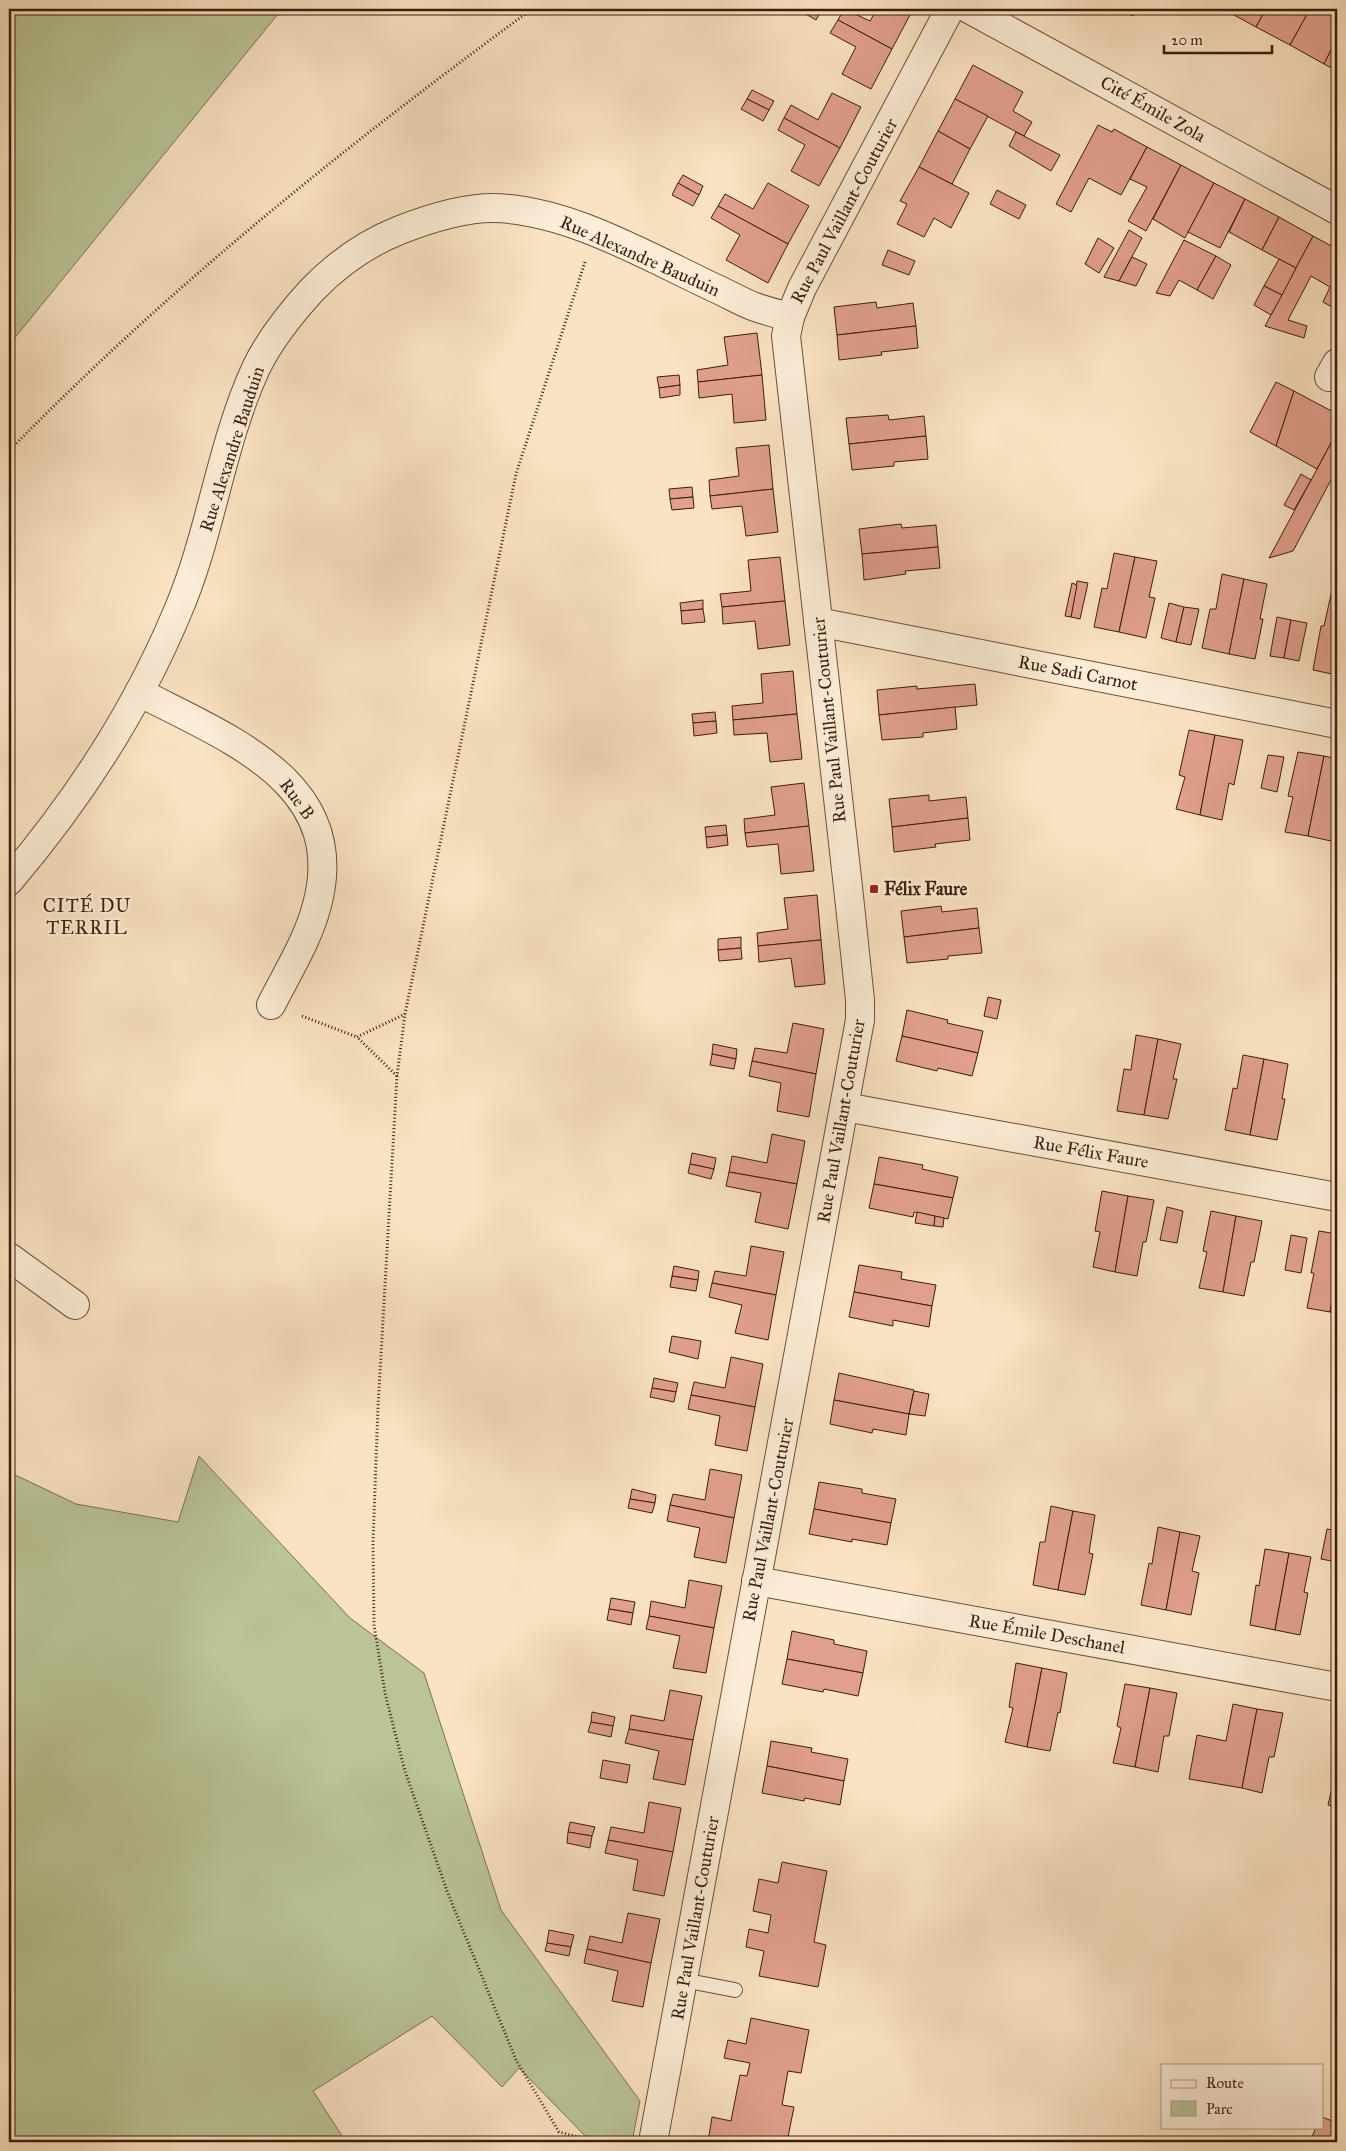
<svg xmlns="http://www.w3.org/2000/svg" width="1346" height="2151" font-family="'IM FELL Great Primer',serif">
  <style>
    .green { fill: #bac496; stroke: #7c7052 }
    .building { fill: #e1a08d; stroke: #3d1c0d }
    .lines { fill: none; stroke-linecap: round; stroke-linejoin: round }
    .service-casing { stroke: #6c4e3a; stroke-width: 16 }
    .minor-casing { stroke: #6c4e3a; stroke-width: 30 }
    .path { stroke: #3d1c0d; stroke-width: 3; stroke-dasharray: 1 2.5; stroke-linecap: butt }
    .service { stroke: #fcedd7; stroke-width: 14 }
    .minor { stroke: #fcedd7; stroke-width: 28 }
    .poi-dot { fill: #8f2418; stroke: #fcedd7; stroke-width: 2 }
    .labels { text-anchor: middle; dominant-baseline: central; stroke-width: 5; stroke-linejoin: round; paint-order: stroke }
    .street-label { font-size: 18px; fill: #3d1c0d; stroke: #fcedd7 }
    .poi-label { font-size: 18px; font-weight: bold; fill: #3d1c0d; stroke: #fcedd7; text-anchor: start }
    .neighbourhood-label { font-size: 19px; letter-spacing: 1px; fill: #3d1c0d; stroke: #fcedd7 }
  </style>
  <rect width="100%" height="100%" fill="#fae3c2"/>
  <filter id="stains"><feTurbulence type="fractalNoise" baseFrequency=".004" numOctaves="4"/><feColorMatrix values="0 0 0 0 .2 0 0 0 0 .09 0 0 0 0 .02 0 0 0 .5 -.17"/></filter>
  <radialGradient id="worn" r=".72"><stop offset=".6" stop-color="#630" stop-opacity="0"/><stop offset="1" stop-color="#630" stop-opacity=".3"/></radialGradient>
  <g class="green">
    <path d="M9 9H282L9 345Z"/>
    <path d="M199 1456 350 1618 424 1673 501 1910 640 2101 632 2142H591L519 2068 502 2087 432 2016 313 2091 346 2142H9V1472L76 1504 178 1522Z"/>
  </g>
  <g class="building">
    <path d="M797 9H816L821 11 816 20Z"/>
    <path d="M844 9 870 21 877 9H909L912 11 892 49 838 20Z"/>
    <path d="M1120 9H1136L1133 16Z"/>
    <path d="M1223 9H1266L1256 27Z"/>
    <path d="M1266 9H1310L1290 45 1256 27Z"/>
    <path d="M1310 9H1337V38L1324 64 1290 45Z"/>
    <path d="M838 20 892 49 871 89 842 74 856 47 830 33Z"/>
    <path d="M1337 38V71L1324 64Z"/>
    <path d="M973 65 1023 92 1013 111 1032 122 1024 136 955 99Z"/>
    <path d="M752 90 774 101 769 110 747 99Z"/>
    <path d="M832 93 861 107 840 148 784 118 791 105 818 120Z"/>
    <path d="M747 99 769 110 763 121 741 109Z"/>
    <path d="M955 99 988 116 970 149 938 131Z"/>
    <path d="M784 118 840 148 819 186 791 171 805 145 778 130Z"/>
    <path d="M1098 125 1112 132 1114 129 1147 147 1121 195 1089 178 1071 212 1056 204Z"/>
    <path d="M938 131 970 149 952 184 919 167Z"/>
    <path d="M1016 132 1060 155 1051 171 1009 146Z"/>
    <path d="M1147 147 1181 165 1146 231 1128 221 1147 187 1130 179Z"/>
    <path d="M1181 165 1214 183 1185 238 1153 219Z"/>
    <path d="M919 167 969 193 951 228 934 218 924 237 897 224 907 204 900 201Z"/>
    <path d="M683 175 703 186 699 195 678 183Z"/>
    <path d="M678 183 699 195 693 206 672 195Z"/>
    <path d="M768 183 809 206 788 244 718 206 725 194 753 209Z"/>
    <path d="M1214 183 1245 199 1220 248 1188 232Z"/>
    <path d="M997 190 1026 205 1019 219 990 204Z"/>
    <path d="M1245 199 1279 217 1262 250 1229 232Z"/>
    <path d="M718 206 788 244 768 283 726 260 740 235 711 218Z"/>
    <path d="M1279 217 1313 236 1296 268 1262 250Z"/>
    <path d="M1129 230 1142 238 1119 281 1104 277Z"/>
    <path d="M1313 236 1337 249V302L1334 308 1323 302 1330 287 1311 276 1288 320 1307 326 1304 338 1265 326Z"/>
    <path d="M1098 238 1114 248 1099 273 1085 264Z"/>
    <path d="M1184 240 1216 256 1197 290 1179 280 1170 296 1156 293Z"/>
    <path d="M888 250 915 261 909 275 882 265Z"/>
    <path d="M1216 256 1231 265 1213 299 1197 290Z"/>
    <path d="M1132 257 1147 264 1136 286 1119 281Z"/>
    <path d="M1279 259 1296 268 1282 295 1264 286Z"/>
    <path d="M1264 286 1282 295 1271 315 1254 305Z"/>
    <path d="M876 302 877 308 913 303 916 326 837 335 834 307Z"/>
    <path d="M916 326 918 348 881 352 882 355 839 360 837 335Z"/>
    <path d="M757 333 762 375 698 382 697 370 728 365 724 337Z"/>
    <path d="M679 375 680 385 659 388 657 377Z"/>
    <path d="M762 375 766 420 734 423 732 394 699 398 698 382Z"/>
    <path d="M1276 382 1294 391 1276 446 1250 432Z"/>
    <path d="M680 385V395L660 398 659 388Z"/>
    <path d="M1294 391 1337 414V432L1317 469 1276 446Z"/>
    <path d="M888 415 889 420 924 416 926 436 849 444 846 418Z"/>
    <path d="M1337 432V483L1331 480 1293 551 1269 558Z"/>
    <path d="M926 436 928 459 894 462V466L852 470 849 444Z"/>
    <path d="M769 445 773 489 710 496 709 480 739 476 736 448Z"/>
    <path d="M1301 474 1311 480 1294 510 1284 505Z"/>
    <path d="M692 487 693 497 670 499 669 489Z"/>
    <path d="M773 489 778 532 746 536 742 506 712 509 710 496Z"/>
    <path d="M693 497 694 508 672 510 670 499Z"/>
    <path d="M901 524 902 528 936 525 938 547 862 554 859 529Z"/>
    <path d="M938 547 940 568 905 571 906 574 864 580 862 554Z"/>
    <path d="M1114 553 1135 557 1119 632 1094 627 1102 588 1107 589Z"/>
    <path d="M780 557 785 601 722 607 720 594 751 591 748 560Z"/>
    <path d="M1135 557 1157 561 1149 597 1155 598 1146 638 1119 632Z"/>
    <path d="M1222 574 1244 579 1229 654 1202 648 1210 609H1216Z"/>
    <path d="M1244 579 1267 584 1260 619H1263L1255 659 1229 654Z"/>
    <path d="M1077 581 1088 583 1080 619 1071 617Z"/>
    <path d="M1072 583 1077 585 1071 617 1065 616Z"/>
    <path d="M1332 590 1337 591V675L1313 670 1321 626H1324Z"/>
    <path d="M703 600V609L681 611 680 603Z"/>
    <path d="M785 601 790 645 758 649 755 621 723 624 722 607Z"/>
    <path d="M1169 603 1184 607 1176 642 1161 638Z"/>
    <path d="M1184 607 1199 609 1191 645 1176 642Z"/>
    <path d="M703 609 705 622 682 624 681 611Z"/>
    <path d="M1277 617 1291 620 1284 658 1270 656Z"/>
    <path d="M1291 620 1307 623 1299 661 1284 658Z"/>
    <path d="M793 671 797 714 733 720 732 706 763 703 761 674Z"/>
    <path d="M975 684 977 705 879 715 877 690 917 686V689Z"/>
    <path d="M955 707 957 729 923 733V737L882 740 879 715Z"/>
    <path d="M715 712 716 721 693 723 692 714Z"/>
    <path d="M797 714 802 759 770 762 767 733 734 735 733 720Z"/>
    <path d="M716 721 717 733 694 736 693 723Z"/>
    <path d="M1189 730 1215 735 1200 815 1176 809 1185 777 1179 775Z"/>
    <path d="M1215 735 1243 740 1234 785 1229 783 1222 820 1200 815Z"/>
    <path d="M1298 752 1324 756 1308 836 1285 832 1293 797 1288 796Z"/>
    <path d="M1268 755 1284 757 1277 792 1261 788Z"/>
    <path d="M1324 756 1337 759V810L1331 841 1308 836Z"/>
    <path d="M804 783 809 826 745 833 744 819 775 815 771 787Z"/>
    <path d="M929 795V801L966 797 968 818 892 827 889 799Z"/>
    <path d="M968 818 970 840 935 844 936 847 894 852 892 827Z"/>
    <path d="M726 825 727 835 706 837 705 827Z"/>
    <path d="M809 826 814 871 781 874 778 844 747 847 745 833Z"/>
    <path d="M727 835 728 845 707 848 706 837Z"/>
    <path d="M817 895 821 940 758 946 757 933 788 929 784 898Z"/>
    <path d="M941 906 942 912 977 908 979 928 904 937 901 911Z"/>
    <path d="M979 928 982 953 948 956V959L907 963 904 937Z"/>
    <path d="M741 937V948L718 950V939Z"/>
    <path d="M821 940 825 984 795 987 791 958 759 962 758 946Z"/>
    <path d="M741 948 742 959 719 961 718 950Z"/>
    <path d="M988 997 1001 1000 997 1019 984 1016Z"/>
    <path d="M907 1010 948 1020 947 1023 983 1031 978 1053 902 1036Z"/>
    <path d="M793 1023 824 1029 816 1074 752 1061 755 1048 787 1053Z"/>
    <path d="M1136 1035 1158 1039 1144 1115 1117 1111 1124 1069 1131 1070Z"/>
    <path d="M902 1036 978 1053 972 1076 938 1068 937 1071 896 1061Z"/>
    <path d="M1158 1039 1181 1044 1173 1079H1177L1168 1119 1144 1115Z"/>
    <path d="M713 1044 737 1049 736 1059 712 1054Z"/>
    <path d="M712 1054 736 1059 734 1069 710 1065Z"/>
    <path d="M1243 1055 1264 1059 1250 1135 1225 1130 1233 1088 1237 1089Z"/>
    <path d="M1264 1059 1288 1064 1282 1099H1285L1277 1140 1250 1135Z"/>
    <path d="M752 1061 816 1074 809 1117 777 1111 781 1083 749 1076Z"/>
    <path d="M772 1134 805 1141 797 1184 729 1172 732 1156 767 1163Z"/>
    <path d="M692 1153 716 1158 714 1169 690 1164Z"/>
    <path d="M879 1157 923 1165 922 1169 958 1177 953 1198 874 1184Z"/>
    <path d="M690 1164 714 1169 711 1179 688 1173Z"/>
    <path d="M729 1172 797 1184 788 1229 755 1222 761 1193 726 1186Z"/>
    <path d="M874 1184 953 1198 948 1219 914 1212 913 1217 869 1208Z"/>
    <path d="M1102 1191 1128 1196 1115 1272 1093 1267 1100 1232 1095 1231Z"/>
    <path d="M1128 1196 1154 1200 1146 1242H1143L1137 1276 1115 1272Z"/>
    <path d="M1167 1207 1183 1211 1177 1243 1160 1240Z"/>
    <path d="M1211 1211 1236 1216 1223 1292 1199 1288 1207 1252 1203 1251Z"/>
    <path d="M917 1212 935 1216 934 1226 915 1223Z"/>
    <path d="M935 1216 944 1218 943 1227 934 1226Z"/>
    <path d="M1236 1216 1262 1221 1254 1262H1251L1244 1296 1223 1292Z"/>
    <path d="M1319 1231 1337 1234V1274L1330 1312 1307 1308 1314 1273H1311Z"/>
    <path d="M1291 1235 1307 1238 1301 1273 1285 1270Z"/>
    <path d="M751 1246 784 1252 776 1295 712 1283 715 1271 746 1276Z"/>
    <path d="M859 1265 902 1272 901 1279 936 1285 932 1306 854 1292Z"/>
    <path d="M674 1266 699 1271 698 1280 672 1276Z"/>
    <path d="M1337 1274V1314L1330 1312Z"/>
    <path d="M672 1276 698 1280 696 1291 670 1287Z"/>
    <path d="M712 1283 776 1295 768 1340 735 1333 742 1305 709 1297Z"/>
    <path d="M854 1292 932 1306 929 1327 893 1320V1326L849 1317Z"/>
    <path d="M672 1336 701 1341 698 1359 669 1352Z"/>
    <path d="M731 1357 763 1364 755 1407 691 1395 694 1382 725 1388Z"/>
    <path d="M839 1373 914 1390 909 1414 834 1400Z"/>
    <path d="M654 1378 678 1383 676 1392 652 1388Z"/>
    <path d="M652 1388 676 1392 674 1402 650 1397Z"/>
    <path d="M914 1391 929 1394 925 1416 909 1414Z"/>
    <path d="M691 1395 755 1407 747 1451 715 1445 720 1416 688 1409Z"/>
    <path d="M834 1400 909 1414 906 1435 873 1429 872 1433 830 1424Z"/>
    <path d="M710 1469 742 1475 734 1518 670 1505 673 1494 705 1500Z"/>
    <path d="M819 1482 862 1489V1493L896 1499 891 1523 814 1509Z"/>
    <path d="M632 1489 656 1495 655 1503 630 1499Z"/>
    <path d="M630 1499 655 1503 652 1513 628 1508Z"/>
    <path d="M670 1505 734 1518 726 1563 694 1557 700 1528 667 1521Z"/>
    <path d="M1051 1506 1073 1511 1058 1590 1033 1585 1040 1542H1045Z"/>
    <path d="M814 1509 891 1523 887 1545 852 1539V1542L809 1534Z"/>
    <path d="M1073 1511 1095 1515 1089 1553 1093 1554 1085 1595 1058 1590Z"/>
    <path d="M1158 1527 1180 1532 1166 1610 1141 1605 1149 1563 1152 1564Z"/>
    <path d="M1327 1529 1337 1531V1562L1321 1559Z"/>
    <path d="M1180 1532 1200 1536 1192 1571 1199 1573 1191 1615 1166 1610Z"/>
    <path d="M1265 1549 1289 1553 1275 1630 1250 1625 1256 1585 1259 1586Z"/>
    <path d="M1289 1553 1311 1557 1304 1592 1308 1593 1300 1635 1275 1630Z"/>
    <path d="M689 1580 722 1586 714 1628 649 1616 651 1601 685 1608Z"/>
    <path d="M611 1598 635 1602 633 1613 609 1609Z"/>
    <path d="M609 1609 633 1613 631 1625 607 1620Z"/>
    <path d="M649 1616 714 1628 706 1673 673 1668 680 1636 646 1629Z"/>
    <path d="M792 1631 834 1640V1644L867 1651 863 1673 787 1659Z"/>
    <path d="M787 1659 863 1673 858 1696 824 1689 823 1692 782 1684Z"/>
    <path d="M1016 1663 1042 1668 1027 1747 1005 1742 1013 1708 1009 1707Z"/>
    <path d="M1042 1668 1067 1673 1060 1713 1058 1712 1050 1751 1027 1747Z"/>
    <path d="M1125 1684 1150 1688 1135 1767 1113 1763 1121 1728 1117 1726Z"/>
    <path d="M1150 1688 1177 1693 1169 1736H1164L1158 1772 1135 1767Z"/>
    <path d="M670 1690 702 1696 693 1740 629 1729 631 1715 664 1721Z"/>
    <path d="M1233 1704 1257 1709 1242 1788 1189 1779 1197 1735 1226 1741Z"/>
    <path d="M1257 1709 1283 1713 1274 1757H1269L1262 1793 1242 1788Z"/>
    <path d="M592 1712 615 1717 613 1726 591 1722Z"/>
    <path d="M591 1722 613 1726 611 1737 588 1732Z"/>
    <path d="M629 1729 693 1740 685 1785 653 1779 659 1751 625 1743Z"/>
    <path d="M771 1741 812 1748 811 1752 848 1759 844 1781 767 1766Z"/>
    <path d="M1337 1741V1807L1328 1805 1336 1770 1331 1769Z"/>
    <path d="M603 1760 630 1765 627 1783 600 1778Z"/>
    <path d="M767 1766 844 1781 840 1805 805 1798 804 1801 762 1793Z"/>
    <path d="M649 1802 681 1808 673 1852 608 1840 611 1827 644 1833Z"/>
    <path d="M570 1822 595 1827 592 1836 568 1832Z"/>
    <path d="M568 1832 592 1836 590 1848 567 1843Z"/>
    <path d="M608 1840 673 1852 664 1896 633 1890 638 1860 605 1853Z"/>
    <path d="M782 1862 827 1871 814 1942 826 1945 818 1987 759 1976 764 1951 746 1947 749 1929 768 1933 771 1915 753 1911 759 1879 778 1883Z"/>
    <path d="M628 1913 660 1919 651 1963 587 1949 590 1936 622 1943Z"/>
    <path d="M549 1930 574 1935 571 1947 547 1943Z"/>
    <path d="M547 1943 571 1947 569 1956 545 1951Z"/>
    <path d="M587 1949 651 1963 643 2007 612 2001 618 1971 584 1963Z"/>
    <path d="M751 2018 809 2030 801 2073 788 2071 782 2105 794 2107 787 2142H708L712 2117 731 2121 740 2075 747 2076 750 2063 724 2058 728 2040 746 2044Z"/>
    <path d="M1322 2117 1337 2123V2142H1310L1316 2127H1322Z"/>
  </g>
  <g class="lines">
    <g class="service-casing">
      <path id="service" d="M683 1980 735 1990"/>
    </g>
    <g class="minor-casing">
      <g id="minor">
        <path d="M969 9 1337 210"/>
        <path d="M1329 377 1337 363"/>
        <path d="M818 622 1337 724"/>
        <path d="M139 692C226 738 350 782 317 905 308 940 287 973 271 1005"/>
        <path d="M9 881C77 801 136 711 177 613 211 535 220 446 256 368 270 339 290 314 312 290 337 264 367 243 400 230 428 219 463 208 493 208 568 209 650 258 717 289 730 295 742 302 755 307 766 311 778 314 790 317"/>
        <path d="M845 1107 1337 1197"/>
        <path d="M9 1257 75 1305"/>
        <path d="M756 1581 1337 1687"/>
        <path d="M653 2142 860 1020V1000L848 887 786 336 790 317 802 288 950 9"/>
      </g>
    </g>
    <g class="path">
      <path d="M585 262 516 474 405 1014 397 1076 378 1407 373 1543 374 1625 385 1693 394 1729 405 1771 447 1891 516 2060 559 2132 598 2142"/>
      <path d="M9 451C169 287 348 144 532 9"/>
      <path d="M302 1016 357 1037"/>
      <path d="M397 1076 357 1037 405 1014"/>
    </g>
    <use href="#service" class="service"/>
    <use href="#minor" class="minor"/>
  </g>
  <rect class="poi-dot" x="869" y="884" width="10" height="10" rx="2.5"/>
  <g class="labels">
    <g class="street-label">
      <text transform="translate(1153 109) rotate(29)">Cité Émile Zola</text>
      <text transform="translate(844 211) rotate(-62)">Rue Paul Vaillant-Couturier</text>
      <text transform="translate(640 256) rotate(24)">Rue Alexandre Bauduin</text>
      <text transform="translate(232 449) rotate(-72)">Rue Alexandre Bauduin</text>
      <text transform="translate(1078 673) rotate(11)">Rue Sadi Carnot</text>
      <text transform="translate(829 720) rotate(-96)">Rue Paul Vaillant-Couturier</text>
      <text transform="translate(297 799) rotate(54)">Rue B</text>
      <text transform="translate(841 1121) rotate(-80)">Rue Paul Vaillant-Couturier</text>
      <text transform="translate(1091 1152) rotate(10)">Rue Félix Faure</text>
      <text transform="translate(768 1520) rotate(-79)">Rue Paul Vaillant-Couturier</text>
      <text transform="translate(1047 1634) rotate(10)">Rue Émile Deschanel</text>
      <text transform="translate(695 1918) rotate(-80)">Rue Paul Vaillant-Couturier</text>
    </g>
    <g class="poi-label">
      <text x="884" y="889">Félix Faure</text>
    </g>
    <g class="neighbourhood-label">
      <text x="87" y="905">CITÉ DU<tspan x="87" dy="22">TERRIL</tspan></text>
    </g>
  </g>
  <rect width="1346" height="2151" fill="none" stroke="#fae3c2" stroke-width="30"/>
  <rect x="10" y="10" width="1326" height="2131" fill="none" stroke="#3d1c0d" stroke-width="2.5"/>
  <rect x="15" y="15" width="1316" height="2121" fill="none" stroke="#3d1c0d"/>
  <rect x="1161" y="2064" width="162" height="65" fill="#fcedd7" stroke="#b09986"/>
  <rect x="1171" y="2080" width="25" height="8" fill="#fcedd7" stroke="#b09986"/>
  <text x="1206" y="2088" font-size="15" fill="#3d1c0d">Route</text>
  <rect x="1171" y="2101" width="25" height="15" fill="#bac496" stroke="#b09986"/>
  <text x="1206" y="2114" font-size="15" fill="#3d1c0d">Parc</text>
  <path d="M1164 45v8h108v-8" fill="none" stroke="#3d1c0d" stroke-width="2.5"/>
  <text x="1171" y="45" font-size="15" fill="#3d1c0d" stroke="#fcedd7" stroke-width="4" paint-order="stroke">20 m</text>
  <rect width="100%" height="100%" filter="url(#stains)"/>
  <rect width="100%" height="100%" fill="url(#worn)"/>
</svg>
